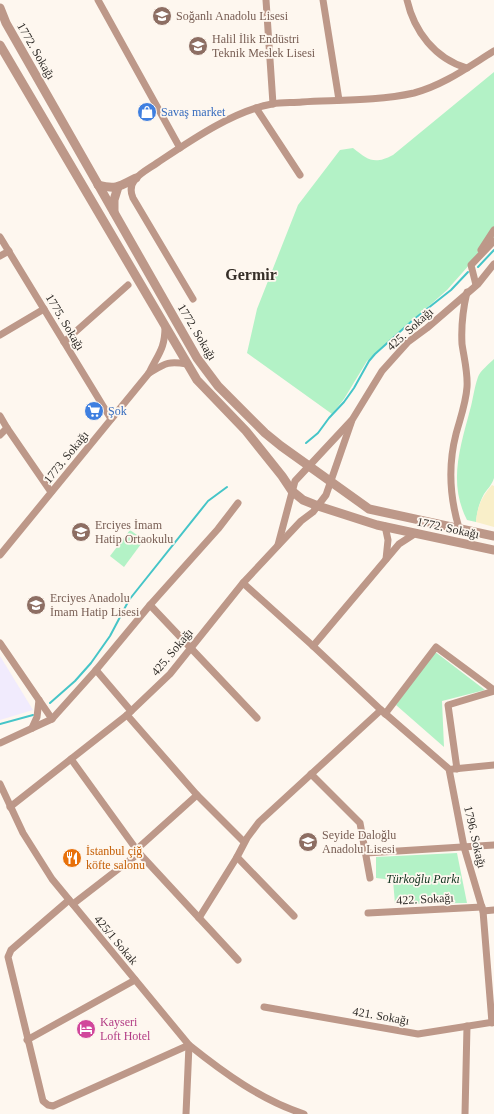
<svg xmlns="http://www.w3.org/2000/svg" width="494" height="1114" font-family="'Times New Roman',serif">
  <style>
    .industrial { fill: #f1ebfd }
    .green { fill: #b3f2c6 }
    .sand { fill: #f9efc9 }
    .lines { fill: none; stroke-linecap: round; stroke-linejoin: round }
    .stream { stroke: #45c5c8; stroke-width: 2 }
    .minor { stroke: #bd9889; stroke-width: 7 }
    .tertiary { stroke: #bd9889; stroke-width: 9 }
    .labels { text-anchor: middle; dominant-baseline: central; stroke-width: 3.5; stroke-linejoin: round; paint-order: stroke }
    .education-label { font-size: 12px; fill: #785e54; stroke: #fef7ef; text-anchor: start }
    .street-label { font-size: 12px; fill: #302d29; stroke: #fef7ef }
    .shop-label { font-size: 12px; fill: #366cbe; stroke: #fef7ef; text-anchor: start }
    .food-label { font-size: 12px; fill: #c56008; stroke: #fef7ef; text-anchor: start }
    .park-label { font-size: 12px; font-style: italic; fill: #0e311c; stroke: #fef7ef }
    .hotel-label { font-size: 12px; fill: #b23c85; stroke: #fef7ef; text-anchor: start }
    .district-label { font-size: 16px; font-weight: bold; fill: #362f28; stroke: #fef7ef }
  </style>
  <rect width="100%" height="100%" fill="#fef7ef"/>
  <path class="industrial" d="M0 656 33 710 0 720Z"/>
  <g class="green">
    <path d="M494 72V237L447 290 367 361 344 399 332 414 247 353 257 309 298 205 340 150 353 148C368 160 374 165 393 155Z"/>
    <path d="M494 359V478C492 485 488 488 484 494 479 503 477 512 476 522L467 520C448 483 460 448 470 410 473 400 474 388 478 377 480 371 489 364 494 359Z"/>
    <path d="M130 530 144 540 124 567 110 556Z"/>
    <path d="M434 651 485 690 442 701 444 747 396 705Z"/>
    <path d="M457 853 467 903 395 904 393 880 376 878V857Z"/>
  </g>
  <path class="sand" d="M492 485 494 486V527L476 522C477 507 482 496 492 485Z"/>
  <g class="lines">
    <g class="stream">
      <path d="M478 267 494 250"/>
      <path d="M306 443 318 433 329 418 344 402 354 388 369 361 375 354 413 320 451 290 468 272"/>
      <path d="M50 703 75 681 91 663 110 636 129 600 208 501 227 487"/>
      <path d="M0 724 33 715"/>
    </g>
    <g class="minor">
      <path d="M98 0 180 148"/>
      <path d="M266 0 273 104"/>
      <path d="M323 0 339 100"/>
      <path d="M407 0C414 31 435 59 467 68"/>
      <path d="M256 108 300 175"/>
      <path d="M0 237 111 419"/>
      <path d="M481 250 494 230"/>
      <path d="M0 256 9 251"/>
      <path d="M476 285 471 265 494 241"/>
      <path d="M193 299 133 198C125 180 144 172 157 163 190 141 233 111 272 104 282 102 292 103 302 102 339 100 378 101 414 93 444 85 468 67 494 51"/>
      <path d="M0 335 44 309"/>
      <path d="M64 342 128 285"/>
      <path d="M149 373C166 363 168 361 187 364"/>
      <path d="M0 416 7 428 51 492"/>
      <path d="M0 435 7 428"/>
      <path d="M385 526 388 540 386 559"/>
      <path d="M459 528C450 498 448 465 456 434 460 419 466 403 467 387 468 373 464 358 462 344 461 326 463 309 467 292"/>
      <path d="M278 545 295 481 351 421"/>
      <path d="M0 555 149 373C158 354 165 349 165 327"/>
      <path d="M243 583 313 646 381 710 449 769 464 847 483 911 492 1023"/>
      <path d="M150 605 257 718"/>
      <path d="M0 643 52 719"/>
      <path d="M313 646 399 544 416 533"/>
      <path d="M96 670 131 711"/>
      <path d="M385 714 436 647 494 690"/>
      <path d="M127 715 197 795 244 842"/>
      <path d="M32 728 37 717 39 700"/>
      <path d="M0 743 52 719 96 670 150 605 218 529 238 503"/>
      <path d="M71 759 139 853 238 960"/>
      <path d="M453 769 494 765"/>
      <path d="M457 769 448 705 494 691"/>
      <path d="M311 774 360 823 370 878"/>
      <path d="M0 784 23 833 52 879 189 1045 186 1114"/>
      <path d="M10 807 127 715 170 674 243 583 301 521 313 512 326 495 352 420 382 371 408 342 427 328 478 284 494 264"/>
      <path d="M137 849 197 795"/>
      <path d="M366 853 494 845"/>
      <path d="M237 857 294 916"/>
      <path d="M69 900 11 950 8 957 43 1101 48 1105 53 1106 189 1045C224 1073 261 1100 304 1114"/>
      <path d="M73 904 139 853"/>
      <path d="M483 911 494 910"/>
      <path d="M368 913 482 907"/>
      <path d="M199 918 237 857 247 838 259 822 381 710"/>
      <path d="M264 1007 418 1034 494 1022"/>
      <path d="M27 1040 135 980"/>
      <path d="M465 1114 467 1026"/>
    </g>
    <g class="tertiary">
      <path d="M0 8 6 23 197 358 218 386 265 433 281 446 369 509 494 536"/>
      <path d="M0 45 197 380 246 431 282 476 292 491 303 500 318 506 377 525 494 550"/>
      <path d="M98 185C117 190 120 186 136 178"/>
      <path d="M114 212V200L118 187"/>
    </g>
  </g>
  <defs>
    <g id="school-disc" transform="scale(1)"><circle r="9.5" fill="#8d6e63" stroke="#fef7ef"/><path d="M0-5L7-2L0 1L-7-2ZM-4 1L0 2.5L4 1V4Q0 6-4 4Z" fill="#fff"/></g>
    <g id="shop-disc" transform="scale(1)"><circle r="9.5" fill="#3f7fe0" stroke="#fef7ef"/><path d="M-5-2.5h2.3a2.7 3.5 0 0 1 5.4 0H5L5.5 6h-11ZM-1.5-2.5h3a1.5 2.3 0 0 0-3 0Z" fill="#fff"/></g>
    <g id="supermarket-disc" transform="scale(1)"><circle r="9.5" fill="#3f7fe0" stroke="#fef7ef"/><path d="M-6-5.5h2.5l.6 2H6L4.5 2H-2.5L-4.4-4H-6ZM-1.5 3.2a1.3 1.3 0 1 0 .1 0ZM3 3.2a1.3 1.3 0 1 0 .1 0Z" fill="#fff"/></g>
    <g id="restaurant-disc" transform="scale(1)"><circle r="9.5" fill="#e8710a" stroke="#fef7ef"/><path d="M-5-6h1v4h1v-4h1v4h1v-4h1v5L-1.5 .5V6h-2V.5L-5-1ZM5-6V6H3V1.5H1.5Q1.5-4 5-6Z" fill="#fff"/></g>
    <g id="hotel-disc" transform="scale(1)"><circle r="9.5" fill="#d1479c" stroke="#fef7ef"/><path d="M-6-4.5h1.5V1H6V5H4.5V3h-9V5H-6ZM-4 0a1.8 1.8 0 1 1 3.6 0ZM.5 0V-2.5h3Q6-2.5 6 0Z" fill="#fff"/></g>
  </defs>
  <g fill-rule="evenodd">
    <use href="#school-disc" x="162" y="16"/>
    <use href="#school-disc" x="198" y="46"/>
    <use href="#shop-disc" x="147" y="112"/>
    <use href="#supermarket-disc" x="94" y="411"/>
    <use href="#school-disc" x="81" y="532"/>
    <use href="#school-disc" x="36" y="605"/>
    <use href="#school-disc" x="308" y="842"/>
    <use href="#restaurant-disc" x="72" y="858"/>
    <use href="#hotel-disc" x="86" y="1029"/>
  </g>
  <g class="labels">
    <g class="education-label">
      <text x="176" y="16">Soğanlı Anadolu Lisesi</text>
      <text x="212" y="39">Halil İlik Endüstri<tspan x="212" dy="14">Teknik Meslek Lisesi</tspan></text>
      <text x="95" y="525">Erciyes İmam<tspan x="95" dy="14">Hatip Ortaokulu</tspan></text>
      <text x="50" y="598">Erciyes Anadolu<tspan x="50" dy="14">İmam Hatip Lisesi</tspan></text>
      <text x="322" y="835">Seyide Daloğlu<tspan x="322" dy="14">Anadolu Lisesi</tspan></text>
    </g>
    <g class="street-label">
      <text transform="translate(36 51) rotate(60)">1772. Sokağı</text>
      <text transform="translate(65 322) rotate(59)">1775. Sokağı</text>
      <text transform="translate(410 329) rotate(-42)">425. Sokağı</text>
      <text transform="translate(197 332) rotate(59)">1772. Sokağı</text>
      <text transform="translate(66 457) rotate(-51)">1773. Sokağı</text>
      <text transform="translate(448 528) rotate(12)">1772. Sokağı</text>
      <text transform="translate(172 652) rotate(-50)">425. Sokağı</text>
      <text transform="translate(475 837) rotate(77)">1796. Sokağı</text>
      <text transform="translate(425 899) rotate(-3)">422. Sokağı</text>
      <text transform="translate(116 940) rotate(50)">425/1 Sokak</text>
      <text transform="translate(381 1016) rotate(10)">421. Sokağı</text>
    </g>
    <g class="shop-label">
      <text x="161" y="112">Savaş market</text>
      <text x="108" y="411">Şok</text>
    </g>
    <g class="food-label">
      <text x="86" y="851">İstanbul çiğ<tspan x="86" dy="14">köfte salonu</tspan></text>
    </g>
    <g class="park-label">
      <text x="423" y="879">Türkoğlu Parkı</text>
    </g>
    <g class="hotel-label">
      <text x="100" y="1022">Kayseri<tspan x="100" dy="14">Loft Hotel</tspan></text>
    </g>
    <g class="district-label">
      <text x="251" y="274">Germir</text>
    </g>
  </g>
</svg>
